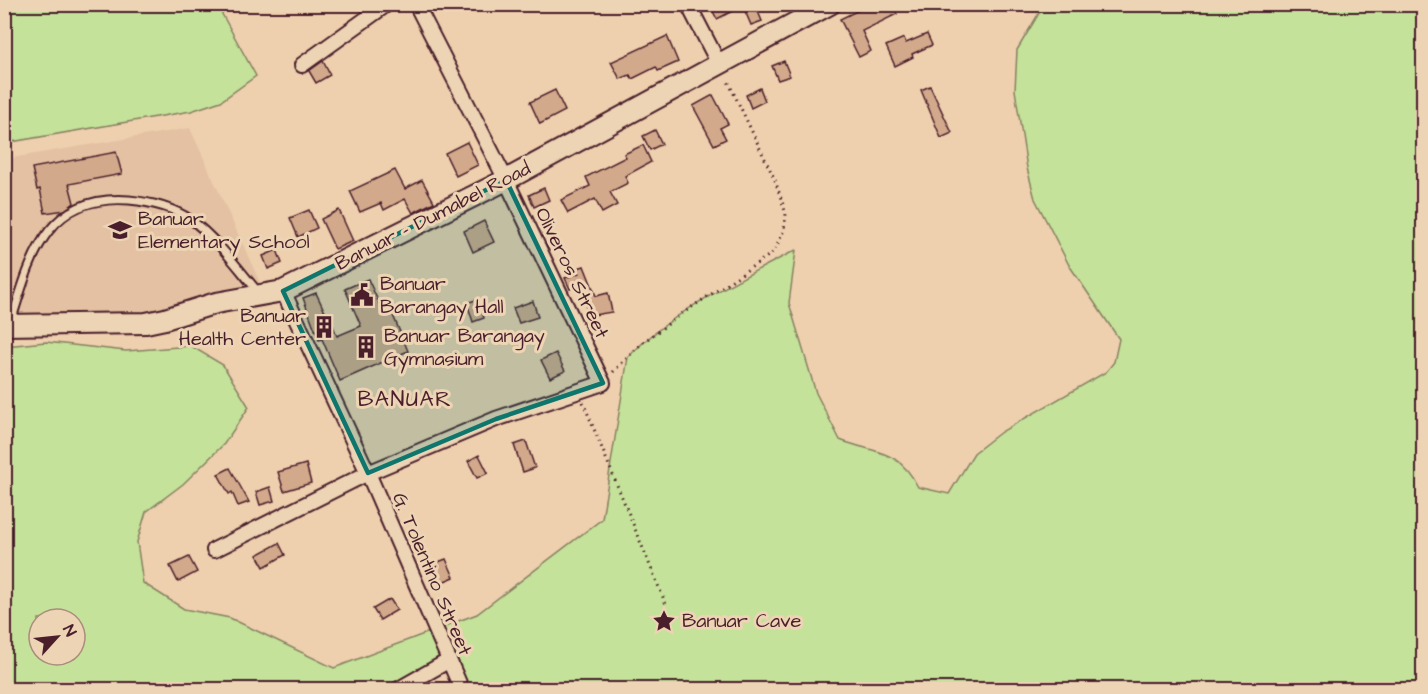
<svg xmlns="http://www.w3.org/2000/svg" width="1428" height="694" font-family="'Architects Daughter',sans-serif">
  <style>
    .built { fill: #e3c1a2 }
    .green { fill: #c4e299; stroke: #878062; stroke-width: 1.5; fill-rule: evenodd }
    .building { fill: #d3a98c; stroke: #4a1f2b; stroke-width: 1.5 }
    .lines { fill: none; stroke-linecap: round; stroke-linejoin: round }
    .lane-casing { stroke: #4a1f2b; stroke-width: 11 }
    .street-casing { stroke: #4a1f2b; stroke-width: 18 }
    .secondary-casing { stroke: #4a1f2b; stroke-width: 24 }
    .path { stroke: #4a1f2b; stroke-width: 3; stroke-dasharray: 1.5 4.5; stroke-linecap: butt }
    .lane { stroke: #ecd4b4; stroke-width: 7 }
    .street { stroke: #ecd4b4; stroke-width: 14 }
    .secondary { stroke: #ecd4b4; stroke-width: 20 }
    .marked { fill: #0f766e; fill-opacity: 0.2; stroke: #0f766e; stroke-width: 4.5; stroke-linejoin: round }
    .labels { text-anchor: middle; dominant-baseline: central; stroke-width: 6; stroke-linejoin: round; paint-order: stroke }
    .street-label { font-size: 20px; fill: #4a1f2b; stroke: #ecd4b4 }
    .poi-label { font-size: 20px; fill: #4a1f2b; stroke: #ecd4b4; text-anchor: start }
    .quarter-label { font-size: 22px; letter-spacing: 1.5px; fill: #4a1f2b; stroke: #ecd4b4 }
  </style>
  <rect width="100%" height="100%" fill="#eed0ae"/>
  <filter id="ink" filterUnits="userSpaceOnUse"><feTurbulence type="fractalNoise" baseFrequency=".0167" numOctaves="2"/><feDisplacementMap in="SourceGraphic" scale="12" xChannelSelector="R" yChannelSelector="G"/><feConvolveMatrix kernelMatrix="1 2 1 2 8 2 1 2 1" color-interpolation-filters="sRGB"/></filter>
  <g filter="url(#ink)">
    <path class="built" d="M190 128 268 300 140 318 5 319V159Z"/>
    <g class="green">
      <path d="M5 4 217 5 256 76 221 101 191 111 5 143Z"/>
      <path d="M1047 5H1423V689L462 690 448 661 397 689 5 690V346L46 342 126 351 191 346 223 365 249 407 224 444 183 484 146 512 137 542 143 583 184 609 230 618 334 668 477 614 602 519 628 357C675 309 737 281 796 250L789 303 816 393 840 440C876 454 898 448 918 487L949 494 974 453 1001 432 1106 372 1114 362 1119 339 1069 265 1035 199 1027 168 1015 90 1017 50 1039 13ZM39 619H75V655H39Z"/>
    </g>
    <g class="building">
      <path d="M709 4H746L717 19Z"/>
      <path d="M871 4H892L897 14 862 31 871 51 859 57 840 19Z"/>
      <path d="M756 7 762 21 751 25 745 11Z"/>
      <path d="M927 34 932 45 912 54 913 57 895 66 886 46 904 38 906 43Z"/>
      <path d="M667 36 678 62 658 71 656 67 632 79 630 75 620 79 611 62Z"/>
      <path d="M323 61 330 75 316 83 309 71Z"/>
      <path d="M784 61 790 76 778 80 772 66Z"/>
      <path d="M930 86 952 133 941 138 921 90Z"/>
      <path d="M760 88 765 101 751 108 746 95Z"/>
      <path d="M555 90 565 111 540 124 530 102Z"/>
      <path d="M713 95 728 124 720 128 726 139 714 145 693 106Z"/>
      <path d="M655 130 662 144 650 150 643 136Z"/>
      <path d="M467 142 478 165 456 176 445 153Z"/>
      <path d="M643 145 651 162 625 176 628 183 610 192 617 205 602 213 595 199 568 213 561 200 590 186 586 177 626 157 624 154Z"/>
      <path d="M116 152 122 174 69 184 74 203 65 210 45 213 40 189 37 190 32 168Z"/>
      <path d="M395 170 405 189 422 180 434 202 413 213 405 199 384 210 381 203 360 212 350 191Z"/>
      <path d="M544 188 549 200 534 207 529 195Z"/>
      <path d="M309 210 317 228 298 237 290 218Z"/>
      <path d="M339 210 353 241 335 249 321 219Z"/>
      <path d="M484 221 494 242 473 252 464 231Z"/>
      <path d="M277 250 282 263 268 269 263 256Z"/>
      <path d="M584 266 596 296 608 293 612 312 588 316 582 284 570 289 565 278 579 273 578 268Z"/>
      <path d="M368 279 385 316 392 313 408 351 340 381 322 339 319 340 303 298 316 293 326 314 328 313 337 336 361 326 345 289Z"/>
      <path d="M478 299 484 318 473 322 467 303Z"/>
      <path d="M533 301 538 317 519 323 513 308Z"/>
      <path d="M556 353 565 371 550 378 541 360Z"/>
      <path d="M526 441 535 468 523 472 514 445Z"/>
      <path d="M479 455 488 473 477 478 468 461Z"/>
      <path d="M306 464 311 483 284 491 278 472Z"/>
      <path d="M230 468 249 502 238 506 232 492 229 494 218 474Z"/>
      <path d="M270 487 274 501 260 505 256 492Z"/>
      <path d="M279 543 285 555 264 567 257 555Z"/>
      <path d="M189 557 197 572 178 582 170 566Z"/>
      <path d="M446 559 454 577 433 586 425 567Z"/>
      <path d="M390 599 397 610 380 620 373 609Z"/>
    </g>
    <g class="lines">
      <g class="lane-casing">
        <path id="lane" d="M11 322C31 257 46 194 129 200 150 202 172 207 190 219 217 239 238 268 259 293"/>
      </g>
      <g class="street-casing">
        <g id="street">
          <path d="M688 4 719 64"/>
          <path d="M302 65 387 4"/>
          <path d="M283 291 368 473 462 690"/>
          <path d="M214 550 368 473 496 419 603 383 506 180 416 4"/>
          <path d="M397 690 448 661"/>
        </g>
      </g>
      <g class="secondary-casing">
        <path id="secondary" d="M4 325 146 323 165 319 216 303 283 291 506 180 830 4"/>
      </g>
      <g class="path">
        <path d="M613 372 642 343 683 313 774 252 784 230 786 214 775 180 727 79"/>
        <path d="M583 402 667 607"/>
      </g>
      <use href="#lane" class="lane"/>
      <use href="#street" class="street"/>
      <use href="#secondary" class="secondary"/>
    </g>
  </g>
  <path class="marked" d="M506 180 603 383 496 419 368 473 283 291Z"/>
  <defs>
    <g id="school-bare" transform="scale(1.8)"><path d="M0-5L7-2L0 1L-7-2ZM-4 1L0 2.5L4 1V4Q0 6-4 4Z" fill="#4a1f2b" stroke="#ecd4b4" stroke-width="2.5" paint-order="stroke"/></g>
    <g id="civic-bare" transform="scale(1.8)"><path d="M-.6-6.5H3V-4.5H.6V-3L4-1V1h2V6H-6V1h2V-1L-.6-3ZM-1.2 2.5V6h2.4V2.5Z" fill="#4a1f2b" stroke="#ecd4b4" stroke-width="2.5" paint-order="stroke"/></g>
    <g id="building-bare" transform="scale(1.8)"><path d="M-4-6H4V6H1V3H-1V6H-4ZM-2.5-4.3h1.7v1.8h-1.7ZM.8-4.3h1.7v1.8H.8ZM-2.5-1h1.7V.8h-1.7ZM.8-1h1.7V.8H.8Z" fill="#4a1f2b" stroke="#ecd4b4" stroke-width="2.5" paint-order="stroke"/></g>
    <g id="sight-bare" transform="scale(1.8)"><path d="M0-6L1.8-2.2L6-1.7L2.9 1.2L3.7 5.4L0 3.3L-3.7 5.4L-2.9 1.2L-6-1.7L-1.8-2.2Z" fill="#4a1f2b" stroke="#ecd4b4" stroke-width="2.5" paint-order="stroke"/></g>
  </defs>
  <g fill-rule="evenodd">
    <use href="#school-bare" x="120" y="230"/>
    <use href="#civic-bare" x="362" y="295"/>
    <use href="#building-bare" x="324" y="327"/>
    <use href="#building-bare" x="366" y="347"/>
    <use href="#sight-bare" x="664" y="621"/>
  </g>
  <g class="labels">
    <g class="street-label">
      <text transform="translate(433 216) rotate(-27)">Banuar - Dumabel Road</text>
      <text transform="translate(572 273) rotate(64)">Oliveros Street</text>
      <text transform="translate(432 574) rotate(67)">G. Tolentino Street</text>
    </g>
    <g class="poi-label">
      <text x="138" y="219">Banuar<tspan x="138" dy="23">Elementary School</tspan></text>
      <text x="380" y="284">Banuar<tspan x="380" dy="23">Barangay Hall</tspan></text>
      <text x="306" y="316" text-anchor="end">Banuar<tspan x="306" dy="23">Health Center</tspan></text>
      <text x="384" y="336">Banuar Barangay<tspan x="384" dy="23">Gymnasium</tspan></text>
      <text x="682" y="621">Banuar Cave</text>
    </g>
    <g class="quarter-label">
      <text x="405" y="399">BANUAR</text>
    </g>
  </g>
  <rect width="1428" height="694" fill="none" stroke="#ecd4b4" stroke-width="24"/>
  <rect x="12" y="12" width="1404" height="670" fill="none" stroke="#4a1f2b" stroke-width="2" filter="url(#ink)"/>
  <g transform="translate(57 637) rotate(63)"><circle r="28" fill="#ecd4b4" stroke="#ab8c7d" stroke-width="1.5"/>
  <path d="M0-4.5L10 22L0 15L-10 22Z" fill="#4a1f2b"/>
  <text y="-9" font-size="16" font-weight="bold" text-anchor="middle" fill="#4a1f2b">N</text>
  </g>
</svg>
